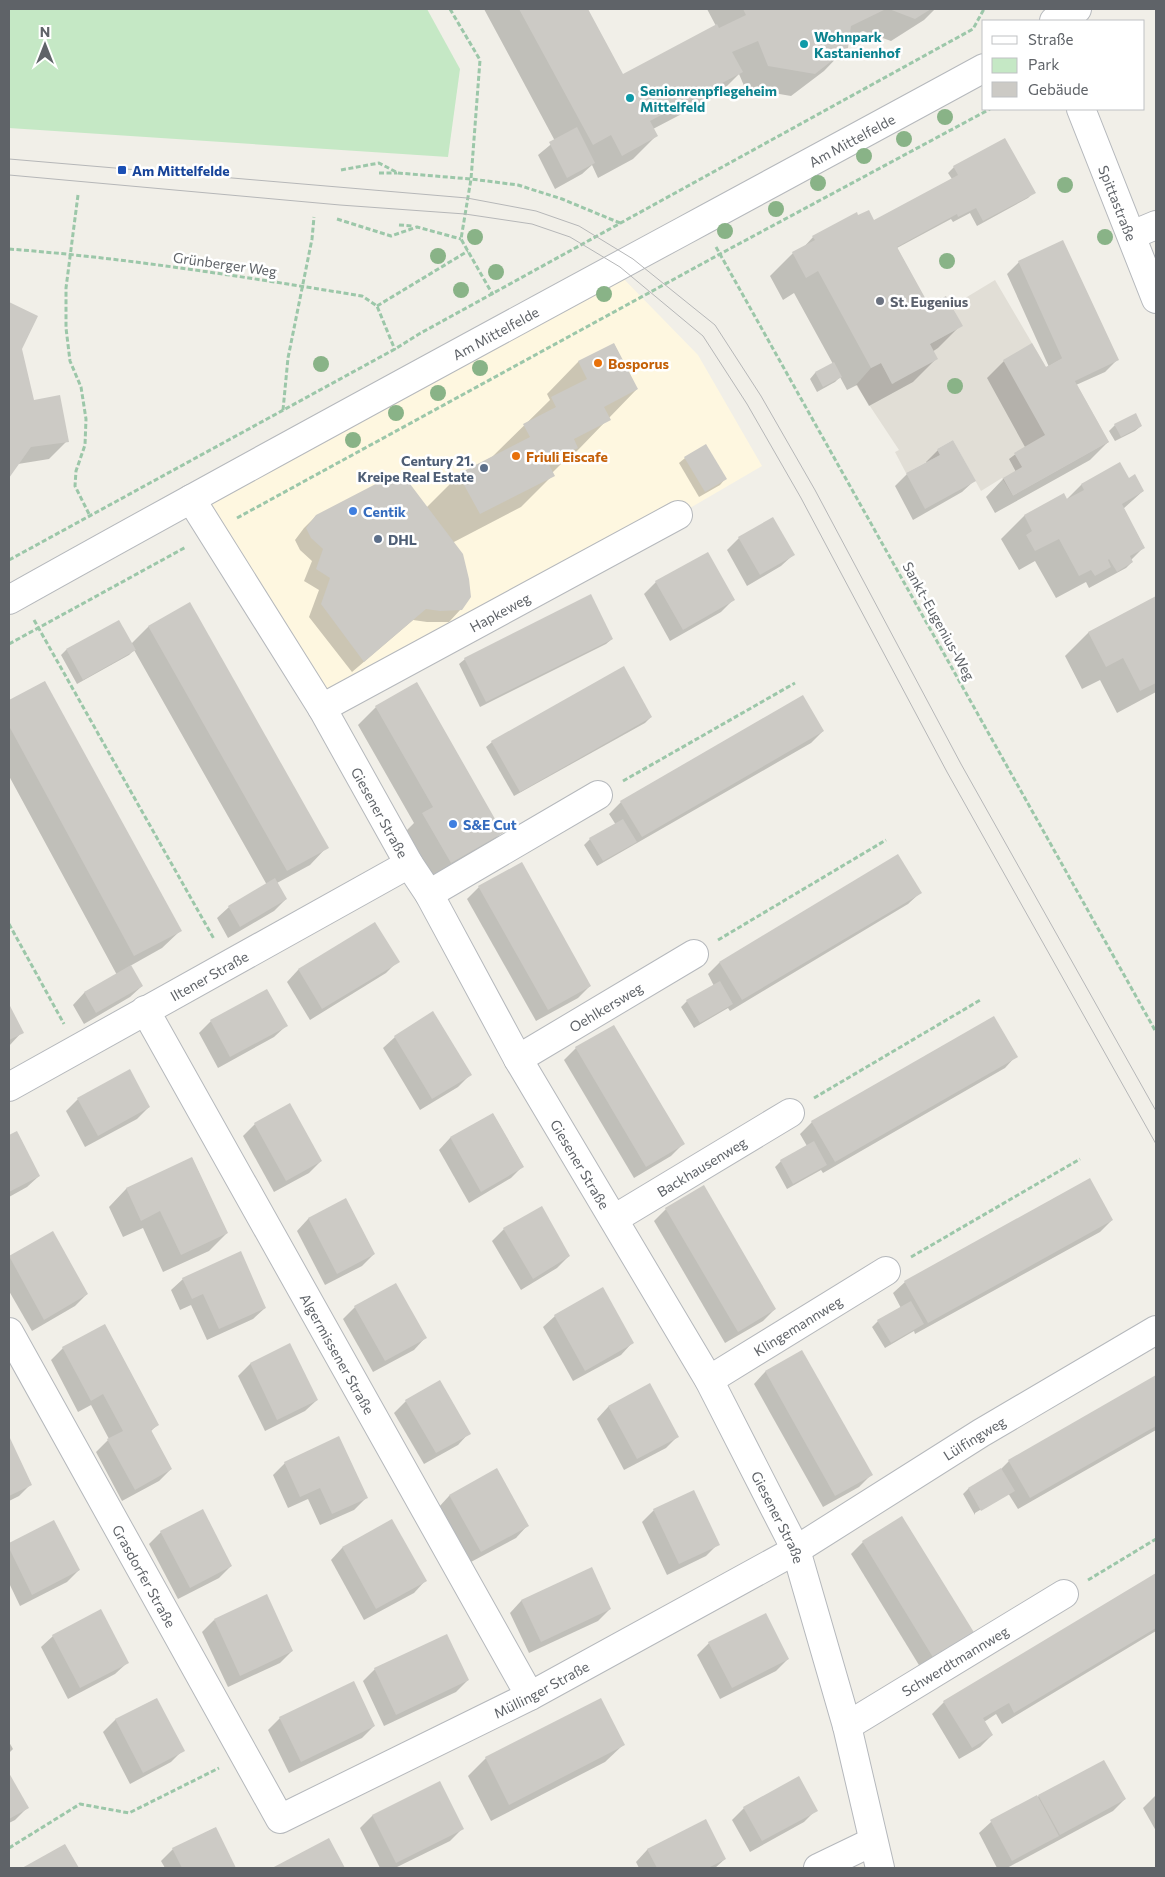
<svg xmlns="http://www.w3.org/2000/svg" width="1165" height="1877" font-family="Commissioner,sans-serif">
  <style>
    .commercial { fill: #fef7e0 }
    .education { fill: #e1ded6 }
    .green { fill: #c5e8c5 }
    .shadow { fill: #0003 }
    .building { fill: #cccac5 }
    .lines { fill: none; stroke-linecap: round; stroke-linejoin: round }
    .minor-casing { stroke: #b5b8bc; stroke-width: 30 }
    .path { stroke: #9cc7a9; stroke-width: 3; stroke-dasharray: 5 2.5; stroke-linecap: butt }
    .minor { stroke: #fff; stroke-width: 28 }
    .tram { stroke: #b6b7b8; stroke-width: 1 }
    .tree { fill: #89b387 }
    .culture-dot { fill: #0f9aa8; stroke: #fff; stroke-width: 2 }
    .transit-dot { fill: #1a4fb4; stroke: #fff; stroke-width: 2 }
    .worship-dot { fill: #6b7280; stroke: #fff; stroke-width: 2 }
    .food-dot { fill: #e8710a; stroke: #fff; stroke-width: 2 }
    .service-dot { fill: #5c6f8a; stroke: #fff; stroke-width: 2 }
    .shop-dot { fill: #3f7fe0; stroke: #fff; stroke-width: 2 }
    .labels { text-anchor: middle; dominant-baseline: central; stroke-width: 5; stroke-linejoin: round; paint-order: stroke }
    .culture-label { font-size: 14px; font-weight: bold; fill: #0d838f; stroke: #fff; text-anchor: start }
    .street-label { font-size: 14px; fill: #5f6368; stroke: #fff }
    .transit-label { font-size: 14px; font-weight: bold; fill: #164399; stroke: #fff; text-anchor: start }
    .worship-label { font-size: 14px; font-weight: bold; fill: #5b616d; stroke: #fff; text-anchor: start }
    .food-label { font-size: 14px; font-weight: bold; fill: #c56008; stroke: #fff; text-anchor: start }
    .service-label { font-size: 14px; font-weight: bold; fill: #4e5e75; stroke: #fff; text-anchor: end }
    .shop-label { font-size: 14px; font-weight: bold; fill: #366cbe; stroke: #fff; text-anchor: start }
  </style>
  <rect width="100%" height="100%" fill="#f1efe8"/>
  <path class="commercial" d="M617 272 698 355 762 466 678 515 322 708 191 499Z"/>
  <path class="education" d="M995 280 1046 367 1062 358 1109 442 1013 496 1002 478 981 491 953 440 937 449 940 455 906 473 895 452 899 450 856 385 871 368 881 363 893 384 930 344 962 326 952 306Z"/>
  <path class="green" d="M9 9H427L460 69 448 157 9 128Z"/>
  <g class="shadow">
    <path d="M484 9H586L622 76 716 26 707 9H935L924 20 891 41 863 31 848 38 847 47 824 71 791 96 745 88 739 74 718 95 653 129 656 136 633 159 598 178 592 165 582 174 555 189 538 155 555 141Z"/>
    <path d="M954 167 1034 192 1028 198 977 226 970 213 953 222 951 219 897 248 929 307 961 325 938 348 932 352 936 359 913 382 869 406 857 385 847 390 840 377 835 382 817 392 810 379 815 373 833 364 794 293 783 300 770 276 793 253 802 249 813 237 858 217 874 222 952 179 948 173Z"/>
    <path d="M1019 262 1117 360 1105 372 1076 385 1108 442 1090 460 995 513 986 497 1003 479 1016 472 1009 459 1025 447 987 378 1004 361 1045 369 1049 367 1007 274Z"/>
    <path d="M9 303 36 316 21 349 33 402 67 441 49 459 18 464 9 476Z"/>
    <path d="M614 344 637 389 577 451 569 456 552 473 553 475 521 507 452 543 461 609 449 622H427L413 620 352 672 309 617 319 590 304 581 312 561 300 550 295 540 304 528 316 516 426 508 459 475 492 457 550 400 547 394 578 362Z"/>
    <path d="M1115 425 1141 426 1135 431 1115 441 1109 431Z"/>
    <path d="M938 450 974 481 962 492 913 520 895 486 907 474 926 463V462Z"/>
    <path d="M685 458 725 479 720 485 699 497 679 463Z"/>
    <path d="M1120 464 1128 479 1143 491 1123 509 1144 547 1131 560 1132 562 1126 568 1089 588 1086 582 1056 598 1035 561 1019 570 1001 539 1024 516 1063 495 1066 500 1081 485Z"/>
    <path d="M772 519 793 555 781 566 747 586 727 550 739 538Z"/>
    <path d="M656 582 733 600 721 612 670 641 644 594Z"/>
    <path d="M1156 597V692L1117 713 1100 680 1082 689 1065 656 1088 633Z"/>
    <path d="M189 604 327 847 310 865 277 883 286 899 274 911 228 938 217 918 229 907 267 885 134 650 129 655 77 684 61 655 66 650 131 644 148 627Z"/>
    <path d="M612 639 606 644 480 707 459 664 465 659Z"/>
    <path d="M44 682 180 931 162 948 130 966 142 986 130 997 84 1024 73 1005 84 993 117 975 9 776V702Z"/>
    <path d="M376 707 501 833 484 851 433 880 405 832 414 823 358 725Z"/>
    <path d="M651 717 645 723 514 796 486 747 492 742Z"/>
    <path d="M823 731 811 743 597 866 584 845 590 839 616 825 609 814 621 802Z"/>
    <path d="M479 887 590 986 578 998 536 1021 467 899Z"/>
    <path d="M920 893 908 904 730 1011 728 1008 694 1028 681 1007 687 1001 714 986 708 974 719 963Z"/>
    <path d="M375 924 398 961 386 973 310 1020 287 982 298 970Z"/>
    <path d="M267 991 286 1026 274 1037 218 1068 199 1033 211 1021Z"/>
    <path d="M9 1006 22 1032 9 1046Z"/>
    <path d="M395 1037 470 1075 458 1087 420 1110 383 1048Z"/>
    <path d="M576 1048 683 1144 671 1156 634 1178 564 1060Z"/>
    <path d="M1016 1056 1005 1068 823 1173 821 1170 787 1189 775 1167 781 1161 807 1146 800 1134 812 1122Z"/>
    <path d="M129 1071 149 1107 137 1119 85 1147 66 1111 78 1099Z"/>
    <path d="M493 1114 523 1166 511 1178 469 1203 439 1150 450 1138Z"/>
    <path d="M255 1124 321 1161 309 1173 274 1192 243 1136Z"/>
    <path d="M16 1132 39 1176 27 1187 9 1197V1136Z"/>
    <path d="M192 1158 227 1233 209 1251 163 1272 143 1228 123 1237 109 1207 126 1189Z"/>
    <path d="M346 1200 374 1254 362 1266 325 1285 297 1231 308 1219Z"/>
    <path d="M666 1209 775 1309 763 1321 725 1343 654 1221Z"/>
    <path d="M1112 1220 1100 1232 915 1334 914 1331 885 1348 872 1327 878 1321 901 1308 893 1293 905 1282Z"/>
    <path d="M504 1229 569 1256 557 1268 521 1290 492 1241Z"/>
    <path d="M52 1233 87 1294 75 1306 32 1331 9 1291V1258Z"/>
    <path d="M183 1279 265 1308 253 1319 207 1340 191 1305 180 1310 171 1290Z"/>
    <path d="M355 1307 425 1338 414 1350 373 1372 343 1319Z"/>
    <path d="M555 1316 632 1343 621 1355 573 1381 543 1327Z"/>
    <path d="M290 1345 317 1400 305 1411 265 1431 238 1376 250 1364Z"/>
    <path d="M63 1348 157 1425 150 1432 171 1469 159 1481 122 1501 96 1452 109 1439 91 1405 78 1412 51 1360Z"/>
    <path d="M802 1352 871 1475 859 1487 823 1507 754 1384 765 1372Z"/>
    <path d="M1156 1376V1430L1018 1509 1008 1493 975 1513V1515L963 1494 968 1489 999 1471 1009 1461Z"/>
    <path d="M649 1385 677 1437 666 1448 624 1470 597 1419 608 1407Z"/>
    <path d="M406 1401 469 1433 458 1445 424 1464 394 1413Z"/>
    <path d="M9 1439 31 1484 19 1496 9 1501Z"/>
    <path d="M285 1463 366 1498 354 1510 320 1525 308 1499 288 1508 273 1475Z"/>
    <path d="M496 1470 527 1526 516 1538 469 1563 438 1508 449 1496Z"/>
    <path d="M654 1510 718 1544 706 1556 667 1575 642 1522Z"/>
    <path d="M392 1521 425 1581 414 1593 364 1620 331 1560 342 1548Z"/>
    <path d="M54 1522 79 1570 67 1582 20 1606 9 1583V1544Z"/>
    <path d="M161 1532 231 1566 219 1578 178 1599 149 1544Z"/>
    <path d="M863 1542 973 1634 922 1670 851 1554Z"/>
    <path d="M591 1569 610 1609 598 1621 529 1653 510 1613 521 1601Z"/>
    <path d="M1156 1574V1631L1002 1724 996 1714 984 1722 992 1735 980 1747 959 1759 932 1714 944 1702Z"/>
    <path d="M214 1620 292 1651 280 1663 228 1687 202 1632Z"/>
    <path d="M53 1636 127 1663 115 1674 68 1699 41 1647Z"/>
    <path d="M709 1643 788 1659 776 1671 720 1699 697 1655Z"/>
    <path d="M375 1669 468 1680 456 1692 384 1726 363 1681Z"/>
    <path d="M156 1699 183 1750 171 1762 130 1784 103 1732 115 1720Z"/>
    <path d="M280 1718 374 1726 362 1738 289 1773 268 1730Z"/>
    <path d="M9 1742 13 1749 9 1753Z"/>
    <path d="M623 1745 605 1762 491 1821 468 1776 486 1758Z"/>
    <path d="M9 1775 27 1808 15 1820 9 1823Z"/>
    <path d="M440 1783 462 1829 450 1841 395 1868H380L360 1828 372 1816Z"/>
    <path d="M1156 1795V1831L1143 1808Z"/>
    <path d="M1039 1796 1125 1799 1113 1811 1007 1868H997L979 1833 991 1822Z"/>
    <path d="M744 1808 816 1810 804 1822 750 1852 732 1820Z"/>
    <path d="M705 1821 725 1859 715 1868H639L636 1862 647 1850Z"/>
    <path d="M215 1828 235 1868H165L161 1861 173 1849Z"/>
    <path d="M328 1840 343 1868H274Z"/>
    <path d="M65 1845 78 1868H25Z"/>
  </g>
  <g class="building">
    <path d="M519 9H588L623 74 717 24 719 28 746 15 743 9H886L851 26 848 48 815 74 768 66 758 41 732 52 743 72 650 121 658 136 622 156 611 135 593 145Z"/>
    <path d="M889 9H931L915 19Z"/>
    <path d="M577 127 595 163 567 178 549 142Z"/>
    <path d="M1005 138 1036 193 983 221 976 208 958 217 957 214 897 247 929 305 946 296 963 326 930 344 938 359 892 384 881 363 871 368 818 271 806 278 792 252 815 240 812 236 857 212 858 215 869 210 874 220 958 175 953 166Z"/>
    <path d="M1063 240 1119 360 1075 381 1109 442 1013 496 1003 478 1022 467 1014 453 1045 435 1003 360 1032 343 1046 367 1062 358 1018 261Z"/>
    <path d="M9 302 38 316 22 349 34 400 60 395 69 442 31 447 9 478Z"/>
    <path d="M614 343 638 389 604 407 611 420 574 439 578 448 548 463 555 476 480 514 458 474 530 437 523 424 556 407 551 397 587 379 578 361Z"/>
    <path d="M834 362 842 377 823 387 815 372Z"/>
    <path d="M1136 413 1142 426 1121 437 1114 424Z"/>
    <path d="M953 440 976 481 925 509 906 473 940 455 937 449Z"/>
    <path d="M706 444 727 479 705 492 684 457Z"/>
    <path d="M1120 462 1129 478 1135 474 1144 491 1122 504 1145 548 1130 556 1133 562 1117 572 1109 559 1108 560 1111 567 1095 576 1091 570 1079 576 1059 539 1035 551 1026 535 1032 531 1024 515 1064 493 1067 499 1084 490 1081 484Z"/>
    <path d="M395 474 404 476 463 554 469 579 471 597 462 610 440 611 426 609 364 662 321 604 330 578 316 569 323 549 311 538 306 528 316 515Z"/>
    <path d="M773 517 795 555 760 575 738 537Z"/>
    <path d="M708 552 735 600 683 630 655 581Z"/>
    <path d="M591 594 613 639 486 702 464 658Z"/>
    <path d="M1156 596V683L1140 691 1123 658 1106 667 1088 632Z"/>
    <path d="M190 602 329 848 287 871 148 626Z"/>
    <path d="M119 620 136 650 83 680 66 649Z"/>
    <path d="M624 666 652 717 520 792 491 741Z"/>
    <path d="M45 681 182 931 134 956 9 726V700Z"/>
    <path d="M417 682 503 833 451 863 422 813 433 807 375 706Z"/>
    <path d="M803 695 824 731 642 837 620 801Z"/>
    <path d="M623 819 637 842 603 861 589 838Z"/>
    <path d="M898 854 922 893 742 1000 719 962Z"/>
    <path d="M522 862 591 986 548 1010 478 886Z"/>
    <path d="M275 878 287 899 240 927 228 906Z"/>
    <path d="M375 922 400 962 322 1009 298 969Z"/>
    <path d="M131 965 143 986 96 1013 84 992Z"/>
    <path d="M720 981 733 1004 700 1023 686 1000Z"/>
    <path d="M267 989 288 1026 230 1057 210 1020Z"/>
    <path d="M9 1004 24 1033 9 1040Z"/>
    <path d="M433 1011 472 1075 432 1099 394 1036Z"/>
    <path d="M994 1016 1018 1057 835 1162 811 1121Z"/>
    <path d="M614 1025 685 1144 646 1167 575 1047Z"/>
    <path d="M130 1069 150 1107 98 1136 77 1098Z"/>
    <path d="M290 1103 322 1161 286 1181 254 1123Z"/>
    <path d="M493 1113 524 1167 481 1192 450 1137Z"/>
    <path d="M17 1131 40 1176 9 1192V1135Z"/>
    <path d="M814 1141 827 1165 793 1184 780 1160Z"/>
    <path d="M192 1157 228 1233 181 1255 160 1211 141 1221 126 1188Z"/>
    <path d="M1090 1178 1113 1220 928 1323 904 1281Z"/>
    <path d="M704 1185 776 1309 738 1332 665 1208Z"/>
    <path d="M346 1198 375 1254 337 1274 308 1218Z"/>
    <path d="M542 1206 570 1256 533 1279 503 1228Z"/>
    <path d="M53 1231 88 1294 44 1320 9 1256Z"/>
    <path d="M241 1251 266 1308 219 1329 203 1294 192 1299 182 1278Z"/>
    <path d="M396 1283 427 1338 385 1361 354 1306Z"/>
    <path d="M603 1287 634 1343 585 1371 554 1315Z"/>
    <path d="M911 1301 924 1324 891 1343 877 1320Z"/>
    <path d="M105 1324 159 1425 151 1430 172 1469 135 1490 107 1439 123 1431 103 1394 91 1401 62 1347Z"/>
    <path d="M290 1343 318 1400 277 1420 250 1363Z"/>
    <path d="M802 1350 873 1475 835 1496 765 1371Z"/>
    <path d="M1156 1375V1426L1030 1498 1008 1460Z"/>
    <path d="M440 1380 471 1434 436 1453 405 1400Z"/>
    <path d="M650 1383 679 1437 637 1459 608 1406Z"/>
    <path d="M9 1436 32 1485 9 1496Z"/>
    <path d="M339 1436 368 1498 332 1514 320 1488 300 1497 284 1462Z"/>
    <path d="M497 1468 529 1526 481 1552 449 1495Z"/>
    <path d="M1001 1468 1015 1491 981 1511 968 1488Z"/>
    <path d="M694 1490 720 1545 679 1564 653 1509Z"/>
    <path d="M203 1509 232 1566 190 1588 160 1531Z"/>
    <path d="M902 1516 975 1634 934 1659 862 1541Z"/>
    <path d="M392 1519 427 1581 376 1609 342 1547Z"/>
    <path d="M54 1520 80 1570 32 1595 9 1548V1543Z"/>
    <path d="M592 1567 611 1609 541 1642 521 1600Z"/>
    <path d="M1156 1573V1628L1014 1713 1009 1703 983 1718 993 1735 972 1748 943 1701Z"/>
    <path d="M267 1594 293 1651 240 1676 214 1619Z"/>
    <path d="M101 1609 129 1663 80 1688 52 1635Z"/>
    <path d="M766 1613 789 1659 732 1688 708 1642Z"/>
    <path d="M447 1634 469 1680 396 1715 374 1668Z"/>
    <path d="M354 1681 375 1726 301 1762 279 1717Z"/>
    <path d="M157 1698 185 1751 143 1773 115 1719Z"/>
    <path d="M601 1698 625 1745 509 1805 485 1757Z"/>
    <path d="M1104 1760 1126 1799 1060 1835 1038 1795Z"/>
    <path d="M9 1773 29 1808 9 1819Z"/>
    <path d="M799 1776 818 1811 762 1841 743 1807Z"/>
    <path d="M440 1781 464 1829 396 1863 372 1815Z"/>
    <path d="M1037 1795 1059 1836 1012 1861 990 1820Z"/>
    <path d="M706 1819 726 1859 708 1868H657L647 1849Z"/>
    <path d="M216 1827 236 1868H182L172 1848Z"/>
    <path d="M329 1838 345 1868H272Z"/>
    <path d="M65 1844 79 1868H22Z"/>
  </g>
  <g class="lines">
    <g class="minor-casing">
      <g id="minor">
        <path d="M1054 21 1077 9"/>
        <path id="s1" d="M1081 109 1156 299"/>
        <path d="M1132 235 1156 225"/>
        <path id="s2" d="M191 499 322 708 409 864 429 894 518 1059 709 1380 796 1550 847 1726 880 1868"/>
        <path id="s3" d="M9 600C332 419 659 245 984 68"/>
        <path id="s4" d="M322 708 678 515"/>
        <path d="M429 894 598 795"/>
        <path id="s5" d="M145 1010 530 1696"/>
        <path id="s6" d="M518 1059 694 954"/>
        <path id="s7" d="M9 1087 409 864"/>
        <path id="s8" d="M614 1219 790 1113"/>
        <path id="s9" d="M9 1332 280 1819 530 1696 796 1550 981 1433 1156 1330"/>
        <path id="s10" d="M709 1380 886 1271"/>
        <path id="s11" d="M847 1726 1064 1594"/>
        <path d="M818 1868 872 1842"/>
      </g>
    </g>
    <g class="path">
      <path d="M450 9 480 60 471 179 461 239 493 295"/>
      <path d="M341 170 379 163 398 173 471 179 518 185 562 199 620 223"/>
      <path d="M379 173H397"/>
      <path d="M78 195 66 288V328L70 361 81 387 86 419 85 445 76 471 75 486 90 516"/>
      <path d="M337 219 391 236 417 227 461 239"/>
      <path d="M399 225 413 226"/>
      <path d="M716 247 1156 1032"/>
      <path d="M9 249C127 258 245 277 362 296L377 306 395 350"/>
      <path d="M377 306 468 251"/>
      <path d="M283 410 288 358 312 239 314 217"/>
      <path d="M237 518 720 254 990 109"/>
      <path d="M9 560 395 349 419 334 973 29 984 9"/>
      <path d="M34 620 214 939"/>
      <path d="M9 644 186 547"/>
      <path d="M623 781 795 683"/>
      <path d="M9 924 64 1024"/>
      <path d="M718 940 886 840"/>
      <path d="M814 1098 982 999"/>
      <path d="M911 1257 1080 1159"/>
      <path d="M1088 1580 1156 1539"/>
      <path d="M9 1848 80 1804 129 1813 219 1768"/>
    </g>
    <use href="#minor" class="minor"/>
    <g class="tram">
      <path d="M9 159 467 198 536 211 579 226 633 259 715 325 761 396 815 490 961 764 1156 1111"/>
      <path d="M9 175 340 205 465 214 532 224 570 237 620 267 703 336 747 404 801 498 947 772 1156 1144"/>
    </g>
  </g>
  <g class="tree">
    <circle cx="945" cy="117" r="8"/>
    <circle cx="904" cy="139" r="8"/>
    <circle cx="864" cy="156" r="8"/>
    <circle cx="818" cy="183" r="8"/>
    <circle cx="1065" cy="185" r="8"/>
    <circle cx="776" cy="209" r="8"/>
    <circle cx="725" cy="231" r="8"/>
    <circle cx="475" cy="237" r="8"/>
    <circle cx="1105" cy="237" r="8"/>
    <circle cx="438" cy="256" r="8"/>
    <circle cx="947" cy="261" r="8"/>
    <circle cx="496" cy="272" r="8"/>
    <circle cx="461" cy="290" r="8"/>
    <circle cx="604" cy="294" r="8"/>
    <circle cx="321" cy="364" r="8"/>
    <circle cx="480" cy="368" r="8"/>
    <circle cx="955" cy="386" r="8"/>
    <circle cx="438" cy="393" r="8"/>
    <circle cx="396" cy="413" r="8"/>
    <circle cx="353" cy="440" r="8"/>
  </g>
  <g class="culture-dot">
    <circle cx="804" cy="44" r="5"/>
    <circle cx="630" cy="98" r="5"/>
  </g>
  <rect class="transit-dot" x="117" y="165" width="10" height="10" rx="2.5"/>
  <circle class="worship-dot" cx="880" cy="301" r="5"/>
  <g class="food-dot">
    <circle cx="598" cy="363" r="5"/>
    <circle cx="516" cy="456" r="5"/>
  </g>
  <g class="service-dot">
    <circle cx="484" cy="468" r="5"/>
    <circle cx="378" cy="539" r="5"/>
  </g>
  <g class="shop-dot">
    <circle cx="353" cy="511" r="5"/>
    <circle cx="453" cy="824" r="5"/>
  </g>
  <g class="labels">
    <g class="culture-label">
      <text x="814" y="36">Wohnpark<tspan x="814" dy="16">Kastanienhof</tspan></text>
      <text x="640" y="90">Senionrenpflegeheim<tspan x="640" dy="16">Mittelfeld</tspan></text>
    </g>
    <g class="street-label">
      <text stroke="none"><textPath href="#s3" startOffset="960">Am Mittelfelde</textPath></text>
      <text stroke="none"><textPath href="#s1" startOffset="101">Spittastraße</textPath></text>
      <text transform="translate(225 264) rotate(8)">Grünberger Weg</text>
      <text stroke="none"><textPath href="#s3" startOffset="555">Am Mittelfelde</textPath></text>
      <text stroke="none"><textPath href="#s4" startOffset="202">Hapkeweg</textPath></text>
      <text transform="translate(939 621) rotate(61)">Sankt-Eugenius-Weg</text>
      <text stroke="none"><textPath href="#s2" startOffset="366">Giesener Straße</textPath></text>
      <text stroke="none"><textPath href="#s7" startOffset="229">Iltener Straße</textPath></text>
      <text stroke="none"><textPath href="#s6" startOffset="102">Oehlkersweg</textPath></text>
      <text stroke="none"><textPath href="#s2" startOffset="771">Giesener Straße</textPath></text>
      <text stroke="none"><textPath href="#s8" startOffset="102">Backhausenweg</textPath></text>
      <text stroke="none"><textPath href="#s10" startOffset="104">Klingemannweg</textPath></text>
      <text stroke="none"><textPath href="#s5" startOffset="394">Algermissener Straße</textPath></text>
      <text stroke="none"><textPath href="#s9" startOffset="1350">Lülfingweg</textPath></text>
      <text stroke="none"><textPath href="#s2" startOffset="1176">Giesener Straße</textPath></text>
      <text stroke="none"><textPath href="#s9" startOffset="279">Grasdorfer Straße</textPath></text>
      <text stroke="none"><textPath href="#s11" startOffset="126">Schwerdtmannweg</textPath></text>
      <text stroke="none"><textPath href="#s9" startOffset="849">Müllinger Straße</textPath></text>
    </g>
    <g class="transit-label">
      <text x="132" y="170">Am Mittelfelde</text>
    </g>
    <g class="worship-label">
      <text x="890" y="301">St. Eugenius</text>
    </g>
    <g class="food-label">
      <text x="608" y="363">Bosporus</text>
      <text x="526" y="456">Friuli Eiscafe</text>
    </g>
    <g class="service-label">
      <text x="474" y="460">Century 21.<tspan x="474" dy="16">Kreipe Real Estate</tspan></text>
      <text x="388" y="539" text-anchor="start">DHL</text>
    </g>
    <g class="shop-label">
      <text x="363" y="511">Centik</text>
      <text x="463" y="824">S&amp;E Cut</text>
    </g>
  </g>
  <rect width="1165" height="1877" fill="none" stroke="#5f6368" stroke-width="20"/>
  <rect x="982" y="20" width="162" height="90" fill="#ffffff" stroke="#bfc1c3"/>
  <rect x="992" y="36" width="25" height="8" fill="#ffffff" stroke="#bfc1c3"/>
  <text x="1028" y="45" font-size="15" fill="#5f6368">Straße</text>
  <rect x="992" y="58" width="25" height="15" fill="#c5e8c5" stroke="#bfc1c3"/>
  <text x="1028" y="70" font-size="15" fill="#5f6368">Park</text>
  <rect x="992" y="82" width="25" height="15" fill="#cccac5" stroke="#bfc1c3"/>
  <text x="1028" y="95" font-size="15" fill="#5f6368">Gebäude</text>
  <g transform="translate(45 45)" stroke="#ffffff" stroke-width="4" paint-order="stroke">
  <path d="M0-4L9 19L0 12L-9 19Z" fill="#5f6368"/>
  <text y="-8" font-size="14" font-weight="bold" text-anchor="middle" fill="#5f6368">N</text>
  </g>
</svg>
